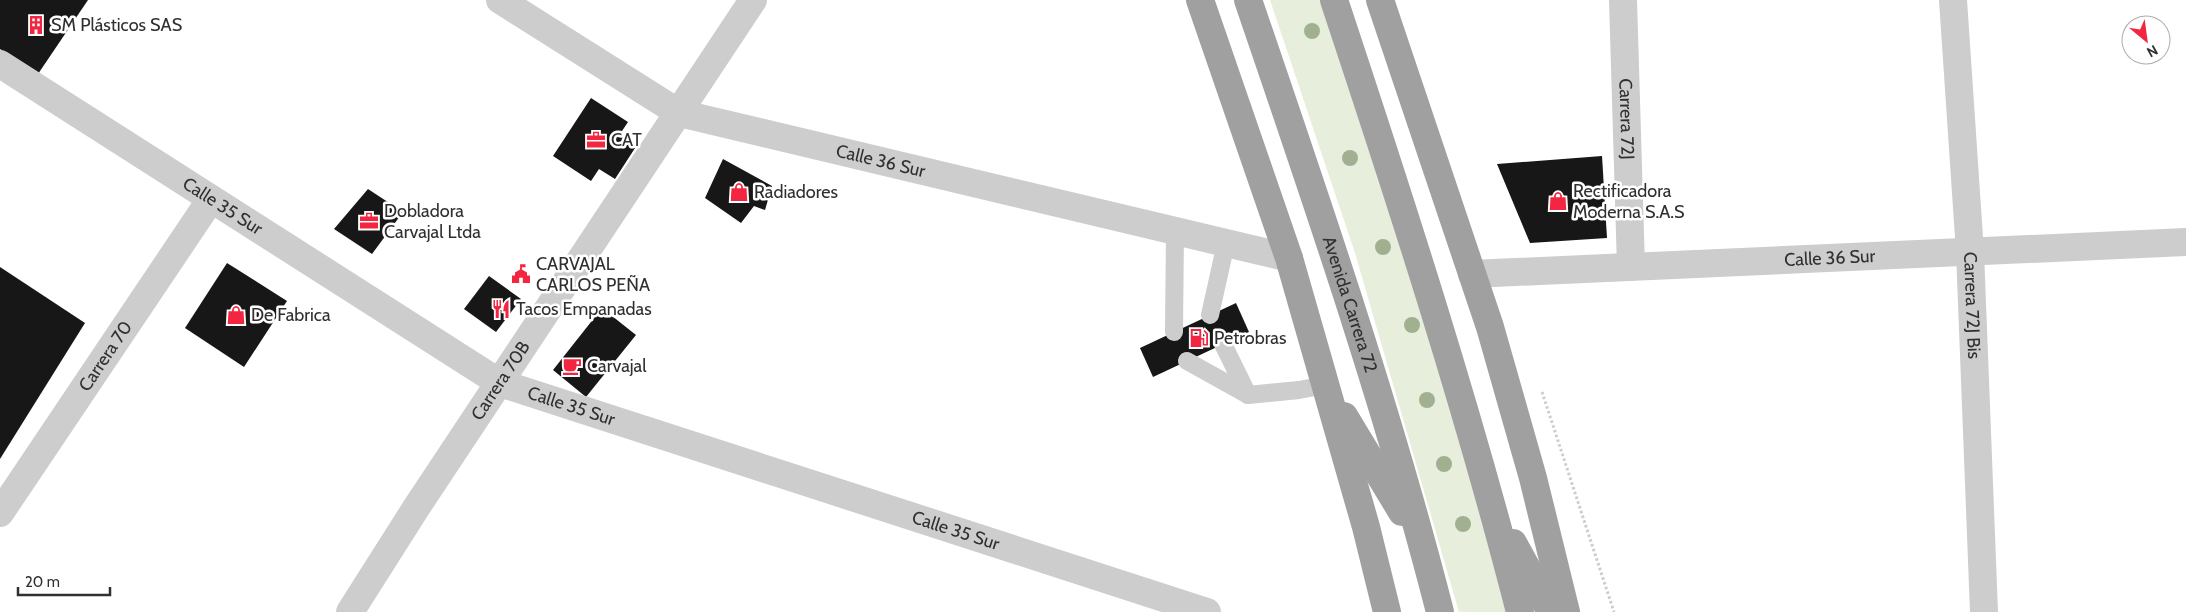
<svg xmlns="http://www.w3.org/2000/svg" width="2186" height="612" font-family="Cabin,sans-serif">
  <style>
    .green { fill: #e7eedc }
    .building { fill: #171717 }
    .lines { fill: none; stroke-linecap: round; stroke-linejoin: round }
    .path { stroke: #cdcdcd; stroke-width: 3; stroke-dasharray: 2.5 2.5; stroke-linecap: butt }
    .service { stroke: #cdcdcd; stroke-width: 18 }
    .minor { stroke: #cdcdcd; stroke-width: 28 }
    .trunk { stroke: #a0a0a0; stroke-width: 28 }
    .tree { fill: #a2b092 }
    .labels { text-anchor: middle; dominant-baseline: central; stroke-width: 5; stroke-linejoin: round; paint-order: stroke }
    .poi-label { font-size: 18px; fill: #303030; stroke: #fff; text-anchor: start }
    .street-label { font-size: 18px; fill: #303030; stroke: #fff }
  </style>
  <rect width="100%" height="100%" fill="#fff"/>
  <path class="green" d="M1270 0H1322L1410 261 1507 612H1459L1355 253Z"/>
  <g class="building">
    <path d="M0 0H88L38 74 0 49Z"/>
    <path d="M591 98 628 122 620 134 637 145 615 179 599 169 591 181 553 156Z"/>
    <path d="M1602 156 1607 238 1530 243 1497 164Z"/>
    <path d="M723 159 772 186 765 210 754 206 741 223 705 198Z"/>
    <path d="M368 189 403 212 372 254 334 229Z"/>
    <path d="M227 263 287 301 244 367 185 328Z"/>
    <path d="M0 267 85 323 0 459Z"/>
    <path d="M489 276 521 299 496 332 464 309Z"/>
    <path d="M1236 303 1249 332 1153 377 1140 348Z"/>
    <path d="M602 308 636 335 586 397 553 370Z"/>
  </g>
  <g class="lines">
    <path class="path" d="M1542 392 1614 612"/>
    <g class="service">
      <path d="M1210 315 1226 243"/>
      <path d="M1174 332 1175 231"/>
      <path d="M1223 344 1248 395 1299 390 1325 385"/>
      <path d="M1187 361 1248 395"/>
    </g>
    <g class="minor">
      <path id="s1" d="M500 0 679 113 1289 258"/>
      <path id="s2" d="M1623 0 1631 267"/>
      <path id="s3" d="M1953 0 1970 252 1984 612"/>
      <path id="s4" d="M0 64 500 383 1207 612"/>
      <path id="s5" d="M1472 274 2186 242"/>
      <path id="s6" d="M0 513 211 199"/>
      <path id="s7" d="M350 612 416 508 753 0"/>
    </g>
    <g class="trunk">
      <path d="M1200 0 1289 258 1366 527 1387 612"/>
      <path id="s8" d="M1248 0C1317 202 1387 405 1440 612"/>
      <path d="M1334 0C1401 202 1467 405 1520 612"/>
      <path d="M1380 0 1490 327 1533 478 1566 612"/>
      <path d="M1344 416 1402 512"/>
      <path d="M1513 543 1551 612"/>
    </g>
  </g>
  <g class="tree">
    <circle cx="1312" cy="31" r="8"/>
    <circle cx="1350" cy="158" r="8"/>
    <circle cx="1383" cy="247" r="8"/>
    <circle cx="1412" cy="325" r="8"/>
    <circle cx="1427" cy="400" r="8"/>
    <circle cx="1444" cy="464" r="8"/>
    <circle cx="1463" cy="524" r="8"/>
  </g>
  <defs>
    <g id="building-bare" transform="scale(1.5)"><path d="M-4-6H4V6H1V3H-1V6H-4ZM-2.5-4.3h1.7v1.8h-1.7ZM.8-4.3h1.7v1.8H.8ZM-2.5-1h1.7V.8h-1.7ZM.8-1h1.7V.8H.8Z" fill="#f22641" stroke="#fff" stroke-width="2.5" paint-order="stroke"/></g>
    <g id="office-bare" transform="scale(1.5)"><path d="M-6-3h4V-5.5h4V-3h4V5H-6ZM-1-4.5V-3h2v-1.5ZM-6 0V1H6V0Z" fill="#f22641" stroke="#fff" stroke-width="2.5" paint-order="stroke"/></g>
    <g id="shop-bare" transform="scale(1.5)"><path d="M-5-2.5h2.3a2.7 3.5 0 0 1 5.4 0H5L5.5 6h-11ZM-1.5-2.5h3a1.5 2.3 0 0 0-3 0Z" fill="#f22641" stroke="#fff" stroke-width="2.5" paint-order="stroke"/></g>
    <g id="civic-bare" transform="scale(1.5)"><path d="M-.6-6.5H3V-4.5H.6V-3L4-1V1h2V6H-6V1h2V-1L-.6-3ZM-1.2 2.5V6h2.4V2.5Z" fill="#f22641" stroke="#fff" stroke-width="2.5" paint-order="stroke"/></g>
    <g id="restaurant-bare" transform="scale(1.5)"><path d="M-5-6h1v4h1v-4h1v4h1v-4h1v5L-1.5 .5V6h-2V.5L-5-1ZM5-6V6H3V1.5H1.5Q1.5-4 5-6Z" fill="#f22641" stroke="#fff" stroke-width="2.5" paint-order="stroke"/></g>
    <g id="fuel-bare" transform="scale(1.5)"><path d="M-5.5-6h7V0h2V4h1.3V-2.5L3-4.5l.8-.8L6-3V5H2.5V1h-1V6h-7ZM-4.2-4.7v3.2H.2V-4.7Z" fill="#f22641" stroke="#fff" stroke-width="2.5" paint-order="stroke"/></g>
    <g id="cafe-bare" transform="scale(1.5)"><path d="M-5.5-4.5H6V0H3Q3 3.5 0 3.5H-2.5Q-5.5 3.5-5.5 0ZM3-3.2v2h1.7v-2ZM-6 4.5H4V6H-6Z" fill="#f22641" stroke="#fff" stroke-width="2.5" paint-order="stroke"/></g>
  </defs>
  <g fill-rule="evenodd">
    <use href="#building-bare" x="36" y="25"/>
    <use href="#office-bare" x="596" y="140"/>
    <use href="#shop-bare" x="739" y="192"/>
    <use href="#shop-bare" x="1558" y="201"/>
    <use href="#office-bare" x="369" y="221"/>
    <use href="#civic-bare" x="521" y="274"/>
    <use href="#restaurant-bare" x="501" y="309"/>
    <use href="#shop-bare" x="236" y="315"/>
    <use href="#fuel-bare" x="1199" y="338"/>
    <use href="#cafe-bare" x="572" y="366"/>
  </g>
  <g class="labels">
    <g class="poi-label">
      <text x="51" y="25">SM Plásticos SAS</text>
      <text x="611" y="140">CAT</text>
      <text x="1573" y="191">Rectificadora<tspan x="1573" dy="21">Moderna S.A.S</tspan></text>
      <text x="754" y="192">Radiadores</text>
      <text x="384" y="211">Dobladora<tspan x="384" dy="21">Carvajal Ltda</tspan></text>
      <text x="536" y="264">CARVAJAL<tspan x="536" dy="21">CARLOS PEÑA</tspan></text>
      <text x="516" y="309">Tacos Empanadas</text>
      <text x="251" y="315">De Fabrica</text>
      <text x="1214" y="338">Petrobras</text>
      <text x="587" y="366">Carvajal</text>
    </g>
    <g class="street-label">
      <text stroke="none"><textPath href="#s2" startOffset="119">Carrera 72J</textPath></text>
      <text stroke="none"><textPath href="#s1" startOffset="419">Calle 36 Sur</textPath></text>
      <text stroke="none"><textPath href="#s4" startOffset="264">Calle 35 Sur</textPath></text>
      <text stroke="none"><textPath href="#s5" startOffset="358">Calle 36 Sur</textPath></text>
      <text stroke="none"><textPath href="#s8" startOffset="321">Avenida Carrera 72</textPath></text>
      <text stroke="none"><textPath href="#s3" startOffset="306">Carrera 72J Bis</textPath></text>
      <text stroke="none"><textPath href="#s6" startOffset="189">Carrera 70</textPath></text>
      <text stroke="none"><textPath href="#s7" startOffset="276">Carrera 70B</textPath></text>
      <text stroke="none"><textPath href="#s4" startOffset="668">Calle 35 Sur</textPath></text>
      <text stroke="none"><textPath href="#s4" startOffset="1072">Calle 35 Sur</textPath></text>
    </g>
  </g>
  <g transform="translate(2146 40) rotate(151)"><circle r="24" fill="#ffffff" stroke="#acacac"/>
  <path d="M0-4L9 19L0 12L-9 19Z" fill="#f22641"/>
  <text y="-8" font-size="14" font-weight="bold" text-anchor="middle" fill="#303030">N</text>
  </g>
  <path d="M18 587v8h92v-8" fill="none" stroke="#303030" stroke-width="2.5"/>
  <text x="25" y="587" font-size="15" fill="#303030" stroke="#ffffff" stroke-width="4" paint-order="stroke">20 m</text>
</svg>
